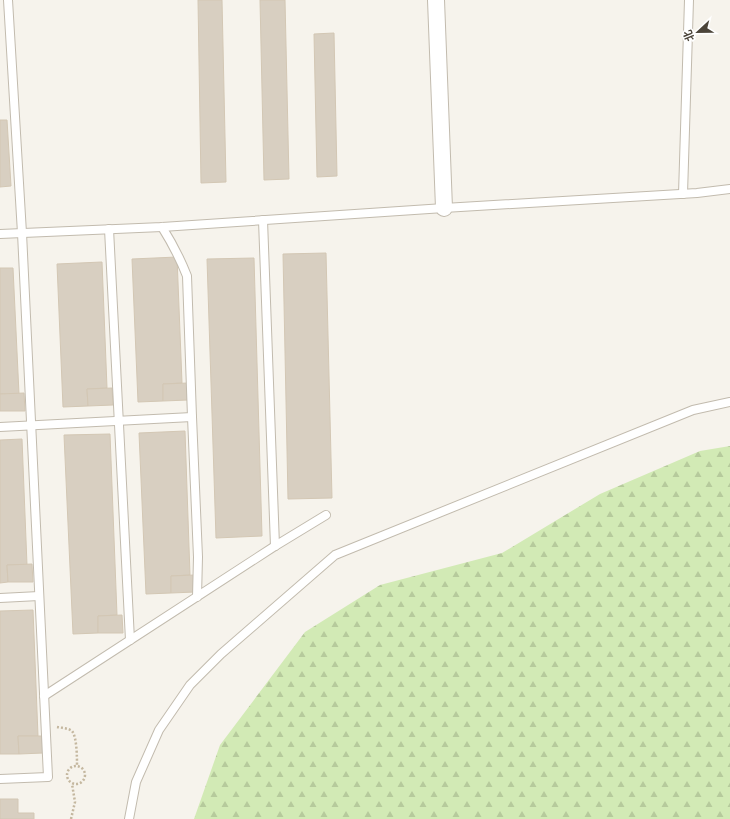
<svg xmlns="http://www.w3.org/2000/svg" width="730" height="819" font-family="Poppins,'Noto Sans SC',sans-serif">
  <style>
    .forest { fill: url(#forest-firs) }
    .building { fill: #d8cfc1; stroke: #d3c7b4 }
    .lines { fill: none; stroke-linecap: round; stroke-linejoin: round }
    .lane-casing { stroke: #c2bbae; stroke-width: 10 }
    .street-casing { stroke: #c2bbae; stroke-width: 18 }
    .path { stroke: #c4b79f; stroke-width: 2.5; stroke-dasharray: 2 2; stroke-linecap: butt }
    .lane { stroke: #fff; stroke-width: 8 }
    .street { stroke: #fff; stroke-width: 16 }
  </style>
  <defs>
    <pattern id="forest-firs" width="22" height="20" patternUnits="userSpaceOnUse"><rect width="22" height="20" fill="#d2eab5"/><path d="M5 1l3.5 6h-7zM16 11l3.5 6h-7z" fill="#b6ca9c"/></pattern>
  </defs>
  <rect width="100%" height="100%" fill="#f6f3ec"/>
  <path class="forest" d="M730 446V819H194L220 745 305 632 380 585 502 553 600 494 700 451Z"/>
  <g class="building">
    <path d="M198 0H222L226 182 201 183Z"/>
    <path d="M260 0H285L289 179 264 180Z"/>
    <path d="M334 33 337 176 317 177 314 34Z"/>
    <path d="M0 120H7L11 186 0 187Z"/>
    <path d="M326 253 332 498 288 499 283 254Z"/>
    <path d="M177 257 182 383 163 384V401L138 402 132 259Z"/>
    <path d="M254 258 262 536 216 538 207 259Z"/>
    <path d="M102 262 107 388 87 389 88 406 63 407 57 264Z"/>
    <path d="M0 268H13L19 394H0Z"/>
    <path d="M188 383V400L163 401V384Z"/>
    <path d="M112 388 113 405 88 406 87 389Z"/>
    <path d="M24 393 25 411H0V394Z"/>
    <path d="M185 431 190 575 171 576V593L146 594 139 433Z"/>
    <path d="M110 434 117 615 98 616V633L73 634 64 435Z"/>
    <path d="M22 439 27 565H7L8 582 0 583V440Z"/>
    <path d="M32 564 33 582H8L7 565Z"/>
    <path d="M195 575V592L171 593V576Z"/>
    <path d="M33 610 38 736H18L19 754H0V611Z"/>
    <path d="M122 615 123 633H98V616Z"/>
    <path d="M18 736H42L43 753 19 754Z"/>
    <path d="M0 799H18V813H34V819H0Z"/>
  </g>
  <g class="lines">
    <g class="lane-casing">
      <g id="lane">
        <path d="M683 194 689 0"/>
        <path d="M263 220 275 546"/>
        <path d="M162 227C172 243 180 258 187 276L192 417 198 557 197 597"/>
        <path d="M109 229 130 640"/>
        <path d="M0 234 162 227 444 208 697 193 730 189"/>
        <path d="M0 427 192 417"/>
        <path d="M0 598 39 596"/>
        <path d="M44 696 275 546 326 515"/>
        <path d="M0 779 48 777 22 233 8 0"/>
        <path d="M129 819 136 782 159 730 190 685 221 654 335 555 693 410 730 402"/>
      </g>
    </g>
    <g class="street-casing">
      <path id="street" d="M436 0 444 208"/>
    </g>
    <g class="path">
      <path d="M57 727C62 728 68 728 72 731 77 737 77 758 77 766"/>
      <circle cx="76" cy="775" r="9"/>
      <path d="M71 819 75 802 72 784"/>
    </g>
    <use href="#lane" class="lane"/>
    <use href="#street" class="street"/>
  </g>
  <g transform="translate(698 32) rotate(248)" stroke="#ffffff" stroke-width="3" paint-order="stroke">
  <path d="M0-3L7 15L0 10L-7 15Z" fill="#4b4439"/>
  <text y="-6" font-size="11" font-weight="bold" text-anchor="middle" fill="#4b4439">北</text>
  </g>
</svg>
